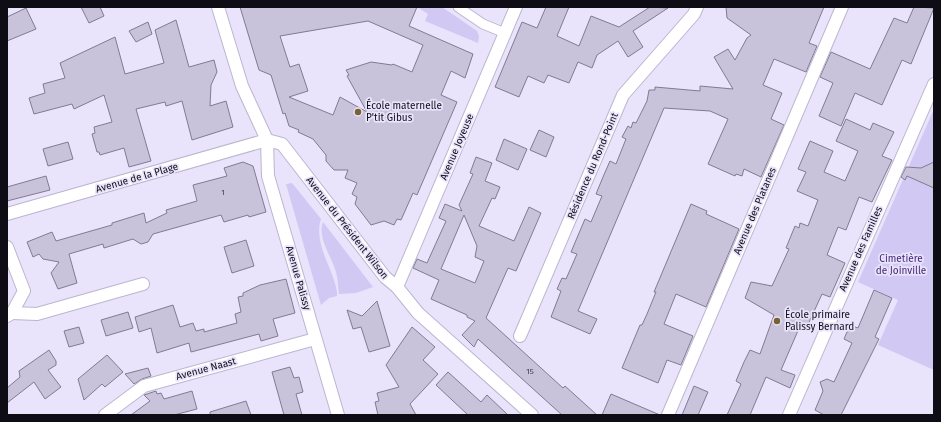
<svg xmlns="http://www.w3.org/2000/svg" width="941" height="422" font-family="'Fira Sans',sans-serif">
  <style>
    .green { fill: #d2c8f4 }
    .building { fill: #c8c2db; stroke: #817b92; fill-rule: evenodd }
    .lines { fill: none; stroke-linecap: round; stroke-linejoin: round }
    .pedestrian-casing { stroke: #bcb6ce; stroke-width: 11 }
    .minor-casing { stroke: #bcb6ce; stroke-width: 14 }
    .pedestrian { stroke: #fff; stroke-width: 9 }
    .minor { stroke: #fff; stroke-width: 12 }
    .poi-dot { fill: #776231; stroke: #e9e3fc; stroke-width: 1.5 }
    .labels { text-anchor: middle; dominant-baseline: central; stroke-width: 3.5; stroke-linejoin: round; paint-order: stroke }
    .number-label { font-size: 8px; fill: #3c3a46 }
    .poi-label { font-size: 10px; fill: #0e0c14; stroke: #e9e3fc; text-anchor: start }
    .street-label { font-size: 10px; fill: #0e0c14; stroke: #e9e3fc }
    .park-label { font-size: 10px; fill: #462978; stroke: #e9e3fc }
  </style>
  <rect width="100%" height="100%" fill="#e9e3fc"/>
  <g class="green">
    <path d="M417 7H442L477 31 479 36 478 43 425 21 428 14Z"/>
    <path d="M934 109V370L878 345 898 300 858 282Z"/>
    <path d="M292 183 321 219C313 243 333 268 337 292V296L329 298 321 305 286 184Z"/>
    <path d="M323 222 373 287 356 293 339 294C338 287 338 279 336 272 332 257 317 238 323 222Z"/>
  </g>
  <g class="building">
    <path d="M81 7H100L104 16 89 23Z"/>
    <path d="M240 7H417L409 26 473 54 465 78 451 71 441 95 457 102 417 195 413 193 401 220 397 219 394 225 384 221 371 225 355 204 357 197 352 194 357 183 345 178 348 170H334L326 161V155L313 139 298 132 299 130 289 126 285 113 283 114 271 75 259 70ZM368 21 423 45 412 72 393 64 392 65 371 62 346 70 349 75 347 76 367 112 340 97 333 115 289 97 308 91 299 64 290 67 280 36Z"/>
    <path d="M546 7H569L557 36 579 46 591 16 619 27 650 7 668 8 633 31 643 47 628 57 618 41 597 55 592 68 578 62 569 83 548 75 544 83 528 76 519 97 495 87 522 22 537 28Z"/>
    <path d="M726 7H824L809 43 817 46 806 72 774 59 763 85 782 93 771 119 784 125 761 177 744 169 742 176 736 174 735 176 708 164 728 119 710 111 664 108 578 311 597 319 590 334 551 317 561 291 557 289 562 278 566 279 577 254 571 252 585 219 591 222 602 196 596 194 603 177 610 161 616 164 626 139 622 137 628 126 631 128 633 122 636 123 647 101 649 90H655V87L700 91V86L733 89 714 57 728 49 735 60 747 38 751 35 727 18Z"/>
    <path d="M914 7 934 8 911 64 902 60 882 105 855 93 841 126 819 116 833 83 820 77 831 52 870 69 894 18 907 23Z"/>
    <path d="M26 8 36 29 7 41V17Z"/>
    <path d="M176 20 189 67 214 60 217 72 211 85 210 106 226 101 233 127 192 140 182 101 166 106 165 102 136 109 151 161 129 167 124 148 100 155 99 152H97L92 134 95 133 94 127 112 122 104 95 74 109 72 104 34 114 29 98 45 93 43 84 65 78 60 63 115 37 125 74 164 63 155 30Z"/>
    <path d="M148 22 152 34 136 42 129 31Z"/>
    <path d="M846 119 870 130 873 123 894 132 882 156 892 160 872 202 859 197 846 230 838 227 827 255 845 263 830 297 822 294 806 329 800 326 781 370 795 375 790 388 766 377 750 415H727L741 384 736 381 744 362 750 350 760 354 774 315 745 298 751 282 772 286 789 249 786 248 795 226 799 228 800 223 808 226 818 200 797 191 806 172 798 169 810 141 833 151 824 172 845 181 858 151 836 141Z"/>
    <path d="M539 130 554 137 546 157 530 150Z"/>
    <path d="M504 139 527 149 518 170 496 160Z"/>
    <path d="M68 142 73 159 48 166 43 149Z"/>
    <path d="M476 157 492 163 485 181 500 187 495 199 492 198 479 226 514 241 529 207 541 213 516 271 508 268 486 318 563 388 565 386 597 415H562L478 339 474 347 462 335 475 321 467 317V315L431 299 439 280 413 268 417 259 427 263 446 221 439 218 445 204 462 211 459 205 473 174 470 173ZM464 215 477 246 475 257 484 261 475 283 441 269Z"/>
    <path d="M243 162 253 166 266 212 249 217 248 215 224 222 221 215 153 234 148 242 141 244 133 239 104 248 103 244 69 254 77 283 58 289 51 273 59 262 43 259 39 254 33 257 27 242 52 232 56 241 112 225V223L144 213 146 223 167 213 166 210 197 201 193 185 227 176 224 168Z"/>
    <path d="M934 162V188L907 176 905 180 901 177 906 167 921 168Z"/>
    <path d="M46 176 50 190 7 201V187Z"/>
    <path d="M691 204 707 211 706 214 739 229 706 307 676 294 664 324 693 336 681 365 667 360 658 383 622 368 640 325H642L647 314 656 292H654Z"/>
    <path d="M246 240 254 266 232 273 224 247Z"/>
    <path d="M286 279 295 313 273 319 278 336 261 341 259 334 191 352 189 343 157 353 151 328 139 332 135 317 173 305 180 327 193 323 196 331 204 329V332L237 323 235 314 241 312 238 297 243 296V293L260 285Z"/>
    <path d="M874 290 892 298 875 337 879 339 841 415H824L815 410 823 391 820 382 827 379 834 382 852 343 844 339 850 325 858 328Z"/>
    <path d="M377 301 390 346 369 352 361 327 353 329 347 310 362 316Z"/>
    <path d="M128 312 133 328 106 336 101 320Z"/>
    <path d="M79 327 84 343 69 347 64 331Z"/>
    <path d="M412 327 435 347 423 360 438 374 410 404 416 415H378L375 402 379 401 377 393 399 387 386 365Z"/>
    <path d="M49 350 56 361V365L48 370 61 387 45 399 34 382 7 403V388L20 377 19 371Z"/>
    <path d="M107 355 123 372 105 387 102 384 84 400 78 379Z"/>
    <path d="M290 367 294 378 299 377 303 392 296 394 302 415H284L272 372Z"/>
    <path d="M148 368 151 376 142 379 134 384 125 374Z"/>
    <path d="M448 372 481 402 487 395 508 415H468L436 385Z"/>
    <path d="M694 386 708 392 698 415H682Z"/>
    <path d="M156 391 157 394 161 393 164 399 192 391 197 409 174 415H131L150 401 144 395Z"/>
    <path d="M611 394 660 415H602Z"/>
    <path d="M246 401 251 415H210V412Z"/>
  </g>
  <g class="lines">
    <g class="pedestrian-casing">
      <path id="pedestrian" d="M458 7 483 24 505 33"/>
    </g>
    <g class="minor-casing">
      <g id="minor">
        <path d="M218 7 242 86 267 140 268 176 338 415"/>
        <path d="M267 140 282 144 385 277 397 287 418 313 532 415"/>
        <path d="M7 214 267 140"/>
        <path d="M7 247 24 291 12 313 7 316"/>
        <path d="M397 287 516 7"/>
        <path d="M12 313 37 314 143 284"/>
        <path d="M520 336 623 95 694 14 697 7"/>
        <path d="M105 415 144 386 315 339"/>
        <path d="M668 415 842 7"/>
        <path d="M789 415 934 84"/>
      </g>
    </g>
    <use href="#pedestrian" class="pedestrian"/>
    <use href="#minor" class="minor"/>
  </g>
  <g class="poi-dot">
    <circle cx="358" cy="112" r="4"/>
    <circle cx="777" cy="321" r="4"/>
  </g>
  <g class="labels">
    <g class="number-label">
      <text x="223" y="192">1</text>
      <text x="530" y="371">15</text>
    </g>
    <g class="poi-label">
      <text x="366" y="106">École maternelle<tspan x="366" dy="12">P'tit Gibus</tspan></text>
      <text x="785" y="315">École primaire<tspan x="785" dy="12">Palissy Bernard</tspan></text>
    </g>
    <g class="street-label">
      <text transform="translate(457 147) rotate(-67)">Avenue Joyeuse</text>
      <text transform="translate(593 166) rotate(-67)">Résidence du Rond-Point</text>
      <text transform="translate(137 178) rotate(-16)">Avenue de la Plage</text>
      <text transform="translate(755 211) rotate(-67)">Avenue des Platanes</text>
      <text transform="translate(347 228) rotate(52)">Avenue du Président Wilson</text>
      <text transform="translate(861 249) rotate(-66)">Avenue des Familles</text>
      <text transform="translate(298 278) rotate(74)">Avenue Palissy</text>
      <text transform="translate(206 369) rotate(-15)">Avenue Naast</text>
    </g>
    <g class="park-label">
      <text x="901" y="259">Cimetière<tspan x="901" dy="12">de Joinville</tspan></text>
    </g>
  </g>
  <rect width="941" height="422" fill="none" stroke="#0e0c14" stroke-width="16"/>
</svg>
